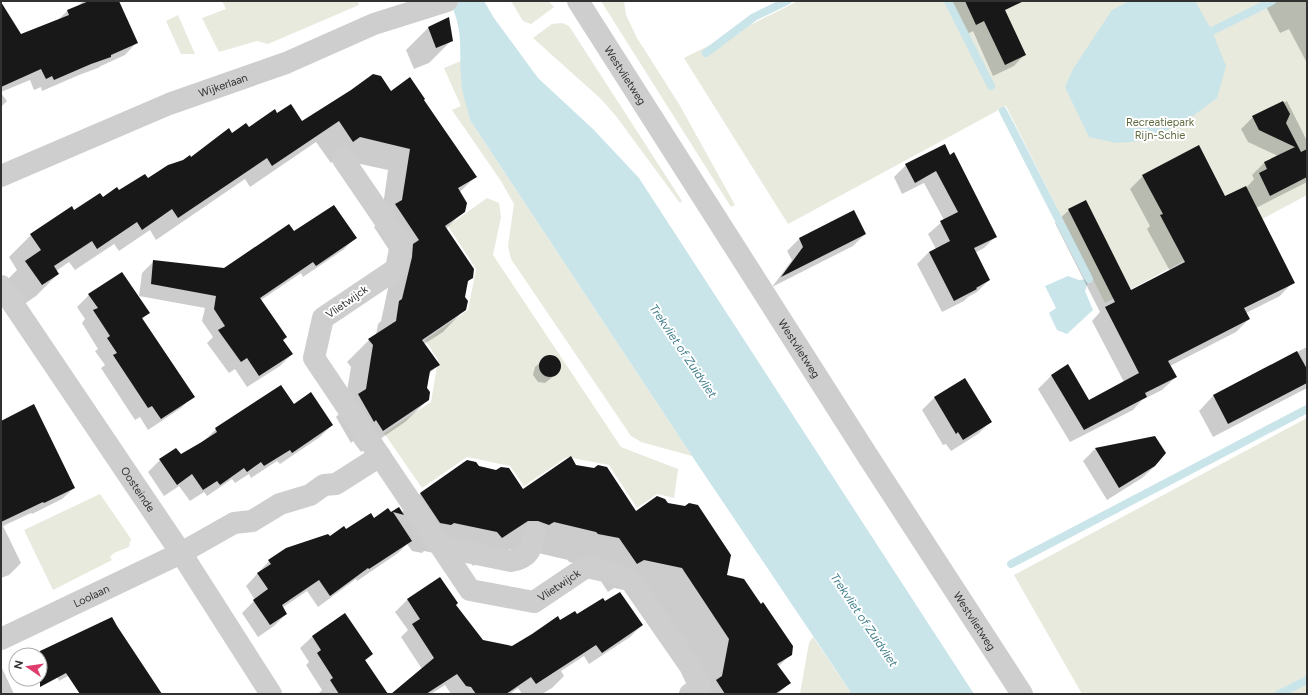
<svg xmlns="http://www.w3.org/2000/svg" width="1308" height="695" font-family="Figtree,sans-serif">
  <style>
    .green { fill: #e7eadd }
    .water { fill: #cae5ea }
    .shadow { fill: #0003 }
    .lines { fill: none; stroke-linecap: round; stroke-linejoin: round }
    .stream { stroke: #cae5ea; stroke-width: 8 }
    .building { fill: #181818 }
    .minor { stroke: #cecece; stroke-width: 22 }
    .tertiary { stroke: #cecece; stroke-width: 22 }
    .labels { text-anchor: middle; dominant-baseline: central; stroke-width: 4; stroke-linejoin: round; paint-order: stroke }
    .street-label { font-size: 11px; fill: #313131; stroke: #fff }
    .park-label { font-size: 11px; fill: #5e6b3f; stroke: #fff }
    .water-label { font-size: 12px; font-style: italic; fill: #3f7e8b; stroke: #fff }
  </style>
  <rect width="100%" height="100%" fill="#fff"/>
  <g class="green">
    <path d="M222 1H358L359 5 268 44 257 41 219 52 202 18 226 9Z"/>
    <path d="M511 1H548L554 7 531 24 523 21Z"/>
    <path d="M601 1H624L626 15 637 38 679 104 735 205 731 207Z"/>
    <path d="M798 1H1307V195L1105 303 1006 106 788 224 684 58Z"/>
    <path d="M178 15 195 54H181L166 21Z"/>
    <path d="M562 23 569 26 682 201 680 203 616 116 600 98 533 38 552 24Z"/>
    <path d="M461 61V79L470 120 692 456 641 442 631 436 511 259 508 246 514 204 501 181 452 110 461 106 444 68Z"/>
    <path d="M487 198 499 203 501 217 493 255 621 447 678 469 674 498 657 494 637 508 609 465 567 457 524 486 510 466 467 457 422 488 384 433 431 402 438 360 425 340 468 310 476 269 448 226Z"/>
    <path d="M1307 418V694H1082L1014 575Z"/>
    <path d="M100 494 131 539 129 547 114 553 110 557 112 560 53 590 24 530Z"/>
    <path d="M813 637 850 691 849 694H800L809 643Z"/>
  </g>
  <g class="water">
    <path d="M449 1H484L494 18 538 78 593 129 639 178 974 694H849L850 691 692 456 470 120C467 106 461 91 461 77 459 48 464 29 449 1Z"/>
    <path d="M1129 1H1195L1212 31 1226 66 1217 98 1186 121 1144 141 1116 143 1089 137 1065 87 1073 69 1112 10Z"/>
    <path d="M1068 276 1079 280 1089 279 1085 291 1093 310 1067 334 1057 330 1049 313 1056 308 1045 286Z"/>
  </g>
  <g class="shadow">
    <path d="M83 1H117L136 43 125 55 101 66 98 68 79 75 42 91 41 87 34 90 30 80 1 92V15L21 35 58 20 67 11 76 8Z"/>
    <path d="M948 1H999L1025 54 1014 66 993 76 973 31 965 35Z"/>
    <path d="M1263 1H1307V63L1289 29 1280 33Z"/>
    <path d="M448 18 451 41 429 63 414 69 406 50 428 28Z"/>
    <path d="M1 93 7 101 1 107Z"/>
    <path d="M390 93 475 177 459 193 464 211 446 229 472 277 467 282 464 297 465 309 443 332 424 344 438 365 428 375 426 388 428 400 405 422 361 452 353 441 351 443 336 417 344 409 351 367 347 362 369 340 376 335 378 324 381 321 390 279 397 262 374 227 381 220 388 170 337 159 331 163 316 142 250 187 245 179 156 240 150 230 119 251 114 244 75 270 69 262 56 271 58 274 36 296 20 307 4 283 17 270 9 257 31 235 74 211 148 179 191 158 232 134 249 128 277 115 302 122Z"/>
    <path d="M1287 101 1307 141V182L1256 208 1293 282 1280 296 1246 313 1249 319 1236 332 1170 366 1176 377 1162 390 1142 400 1133 410 1070 442 1038 389 1051 376 1067 366 1089 401 1124 382 1092 321 1100 312 1055 223 1069 210 1131 291 1170 271 1147 229 1150 226 1130 189 1143 176 1224 197 1246 188 1254 179 1252 175 1264 163 1278 156 1248 142 1241 129 1253 117 1283 102V103Z"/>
    <path d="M944 145 996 236 984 248 975 253 989 280 977 292 968 297 964 301 942 312 917 264 929 252 936 249 928 234 944 220 924 183 902 194 894 177 906 165Z"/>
    <path d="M294 232 355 238 343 250 303 277 301 273 261 300 282 340 292 354 280 366 247 387 235 369 229 373 207 343 213 337 202 321 205 308 139 296 142 273 154 261 224 269Z"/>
    <path d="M865 234 853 246 772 287 792 260 787 251 799 239Z"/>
    <path d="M89 295 148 313 141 320 193 396 181 408 148 430 140 417 135 420 101 368 105 365 95 351 98 349 82 323 85 319 77 307Z"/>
    <path d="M1307 347V388L1213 437 1199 411 1213 396Z"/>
    <path d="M548 356 556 358 560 364 559 372 545 383 538 382 533 375 535 367Z"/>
    <path d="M965 379 990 422 978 434 951 451 946 444 943 445 922 410 934 398Z"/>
    <path d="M293 406 332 425 320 437 280 464 277 461 251 478 249 474 235 483 232 479 207 496 204 492 190 501 179 486 164 496 148 472 160 460 181 456 204 441 216 429Z"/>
    <path d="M1 422 74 488 62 499 32 514 31 513 3 526 21 563 9 575 1 578Z"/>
    <path d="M1155 437V466L1142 478 1107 500 1083 461 1095 449Z"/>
    <path d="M468 461 523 491 576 465 636 512 726 576 791 654 778 667 789 683 778 694H696L654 596 614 588 608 592 591 566 569 562 568 560 525 550 520 553 509 549H499L473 566 469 560 424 551 422 553 412 551 407 544 398 553 357 581 356 579 318 607 307 591 282 608 286 614 274 626 258 637 242 613 255 600 246 586 269 561 391 513 399 508 402 512 420 494Z"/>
    <path d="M440 578 455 605 482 641 513 647 560 622 577 616 605 603 642 625 630 637 589 664 584 656 561 671 564 676 552 688 542 694H522L518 688 510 694H451L445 685 431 694H393L422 669 401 637 408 630 395 612 407 600Z"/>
    <path d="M344 614 372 654 365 661 387 694 319 693 322 690 306 665 309 662 300 648 312 637Z"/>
    <path d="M111 652 59 681 47 655Z"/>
    <path d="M2 668 14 694H1Z"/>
  </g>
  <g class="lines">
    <g class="stream">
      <path d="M948 1 991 86"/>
      <path d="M1212 31 1272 1"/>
      <path d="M706 53 754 17 787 1"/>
      <path d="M1003 111 1089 279"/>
      <path d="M1011 564 1307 409"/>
      <path d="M1279 694 1307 680"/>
    </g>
  </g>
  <g class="building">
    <path d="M89 1H119L138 43 111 55V57L91 64 54 80 52 76 46 79 41 69 1 87V2L21 34 69 15 67 10Z"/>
    <path d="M965 1H1024L1005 10 1026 55 1005 65 984 21 976 25Z"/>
    <path d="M449 17 453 41 436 48 428 27Z"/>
    <path d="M373 74 381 76 391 91 410 77 425 99 424 100 477 177 458 188 467 203 465 212 445 226 474 269 473 278 468 281 465 297 468 301 466 310 422 340 440 365 430 371 427 388 430 392 429 400 383 431 376 420 374 422 358 394 366 389 373 345 368 339 396 321 399 301 402 299 412 257 413 244 419 240 395 204 402 200 410 149 360 137 353 142 339 121 272 166 267 158 178 218 172 209 142 230 137 222 97 249 92 241 54 266 59 274 42 285 25 261 41 250 30 234 72 206 74 210 100 193 103 197 117 187 119 190 145 174 148 178 168 165 183 160 190 155 191 157 229 128 232 133 246 123 249 127 275 109 277 113 291 104 302 121 351 90Z"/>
    <path d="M1283 101 1290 114 1286 123 1301 152 1307 149V177L1270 196 1259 173 1267 169 1264 162 1295 147 1259 130 1252 116Z"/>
    <path d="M945 144 950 155 954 152 997 237 974 248 990 280 976 288 977 289 954 301 929 252 950 241 940 221 958 212 936 171 915 183 905 164Z"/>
    <path d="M1199 145 1225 196 1246 186 1295 283 1244 308 1250 319 1168 361 1177 377 1145 393 1147 397 1084 430 1051 375 1068 364 1089 400 1139 373 1105 307 1115 302 1068 209 1086 200 1131 290 1185 262 1160 215 1163 214 1142 175Z"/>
    <path d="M334 205 357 238 316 266 313 262 260 298 287 337 283 340 293 354 259 376 247 358 241 362 218 330 225 326 214 309 216 296 151 284 153 260 224 268 289 224 294 231Z"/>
    <path d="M854 210 866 234 781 277 803 247 799 238Z"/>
    <path d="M122 272 150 313 142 318 195 397 161 419 152 406 148 408 113 355 117 353 107 338 110 336 93 310 98 308 88 294Z"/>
    <path d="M1297 351 1307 369V383L1228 424 1213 395Z"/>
    <circle cx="550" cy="366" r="11"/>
    <path d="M965 378 992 422 963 440 958 432 956 434 934 397Z"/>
    <path d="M281 385 294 404 311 392 333 425 292 453 290 450 264 466 261 462 247 472 244 468 220 485 217 481 203 490 192 474 177 485 159 459 176 448 181 454 200 443 217 432 215 428Z"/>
    <path d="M34 404 75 488 44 503 43 502 1 522V421Z"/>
    <path d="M1155 436 1166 453 1155 466 1119 488 1095 448Z"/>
    <path d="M571 456 576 465 594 468 598 465 607 467 636 511 657 496 665 499 668 503 685 506 689 503 698 505 731 555 727 575 744 579 761 604 763 602 793 646 792 655 777 664 791 683 775 694H725L716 680 722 676 729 639 682 568 644 560 637 564 619 538 598 534 596 532 554 522 549 525 538 521H528L502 538 497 532 454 523 451 525 440 523 420 493 467 460 476 462 479 466 496 470 501 467 509 468 523 489Z"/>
    <path d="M399 507 404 515 393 512 412 541 369 569 368 568 330 596 319 580 282 605 287 614 270 625 253 600 268 589 257 573 271 564 268 560 286 548 328 534 330 536 344 526 346 529 371 513 374 518 388 508 391 512Z"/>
    <path d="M440 577 458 603 456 605 483 640 512 646 532 634 558 616 560 620 575 611 577 614 603 598 605 601 620 592 643 625 602 653 596 645 536 684 531 677 506 694H476L471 687 466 686 457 674 426 694H391L434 658 412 624 420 619 407 599Z"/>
    <path d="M345 613 373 654 365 660 388 694H339L330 680 333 678 317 653 321 650 312 636Z"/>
    <path d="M112 617 117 626 162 694H80L66 673 40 687V651Z"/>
  </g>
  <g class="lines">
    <g class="minor">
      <path id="s1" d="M343 159 401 244 396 269 323 318 314 358 470 590 534 602 586 567 614 573 631 581 690 666 700 687 690 694"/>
      <path id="s2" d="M1 286 181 553 271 694"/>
      <path d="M442 547 511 561C529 558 531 550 535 533"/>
      <path id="s3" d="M1 639 181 553 234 523 252 521 280 504 310 495 324 485 336 484 380 456"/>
    </g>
    <g class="tertiary">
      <path id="s4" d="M578 1 869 458 1022 694"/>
      <path id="s5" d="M1 176 169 104 286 63 374 24 447 1"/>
    </g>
  </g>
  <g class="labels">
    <g class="street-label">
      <text stroke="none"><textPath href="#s4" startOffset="88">Westvlietweg</textPath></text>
      <text stroke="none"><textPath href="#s5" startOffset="240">Wijkerlaan</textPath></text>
      <text transform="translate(347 302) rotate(-35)">Vlietwijck</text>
      <text stroke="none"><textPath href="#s4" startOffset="412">Westvlietweg</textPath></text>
      <text stroke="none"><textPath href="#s2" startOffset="245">Oosteinde</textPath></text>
      <text stroke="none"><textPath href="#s1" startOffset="632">Vlietwijck</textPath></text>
      <text stroke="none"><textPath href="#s3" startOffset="100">Loolaan</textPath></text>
      <text stroke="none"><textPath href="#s4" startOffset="736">Westvlietweg</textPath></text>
    </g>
    <g class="park-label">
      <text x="1160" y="122">Recreatiepark<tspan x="1160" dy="13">Rijn-Schie</tspan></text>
    </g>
    <g class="water-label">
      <text transform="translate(683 351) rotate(56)">Trekvliet of Zuidvliet</text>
      <text transform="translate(864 620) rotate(56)">Trekvliet of Zuidvliet</text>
    </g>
  </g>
  <rect width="1308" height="695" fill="none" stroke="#313131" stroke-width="4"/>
  <g transform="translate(28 667) rotate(283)"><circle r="19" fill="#ffffff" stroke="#adadad"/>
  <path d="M0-3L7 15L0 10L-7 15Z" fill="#df3c6c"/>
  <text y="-6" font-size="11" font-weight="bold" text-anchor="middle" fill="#313131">N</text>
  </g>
</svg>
